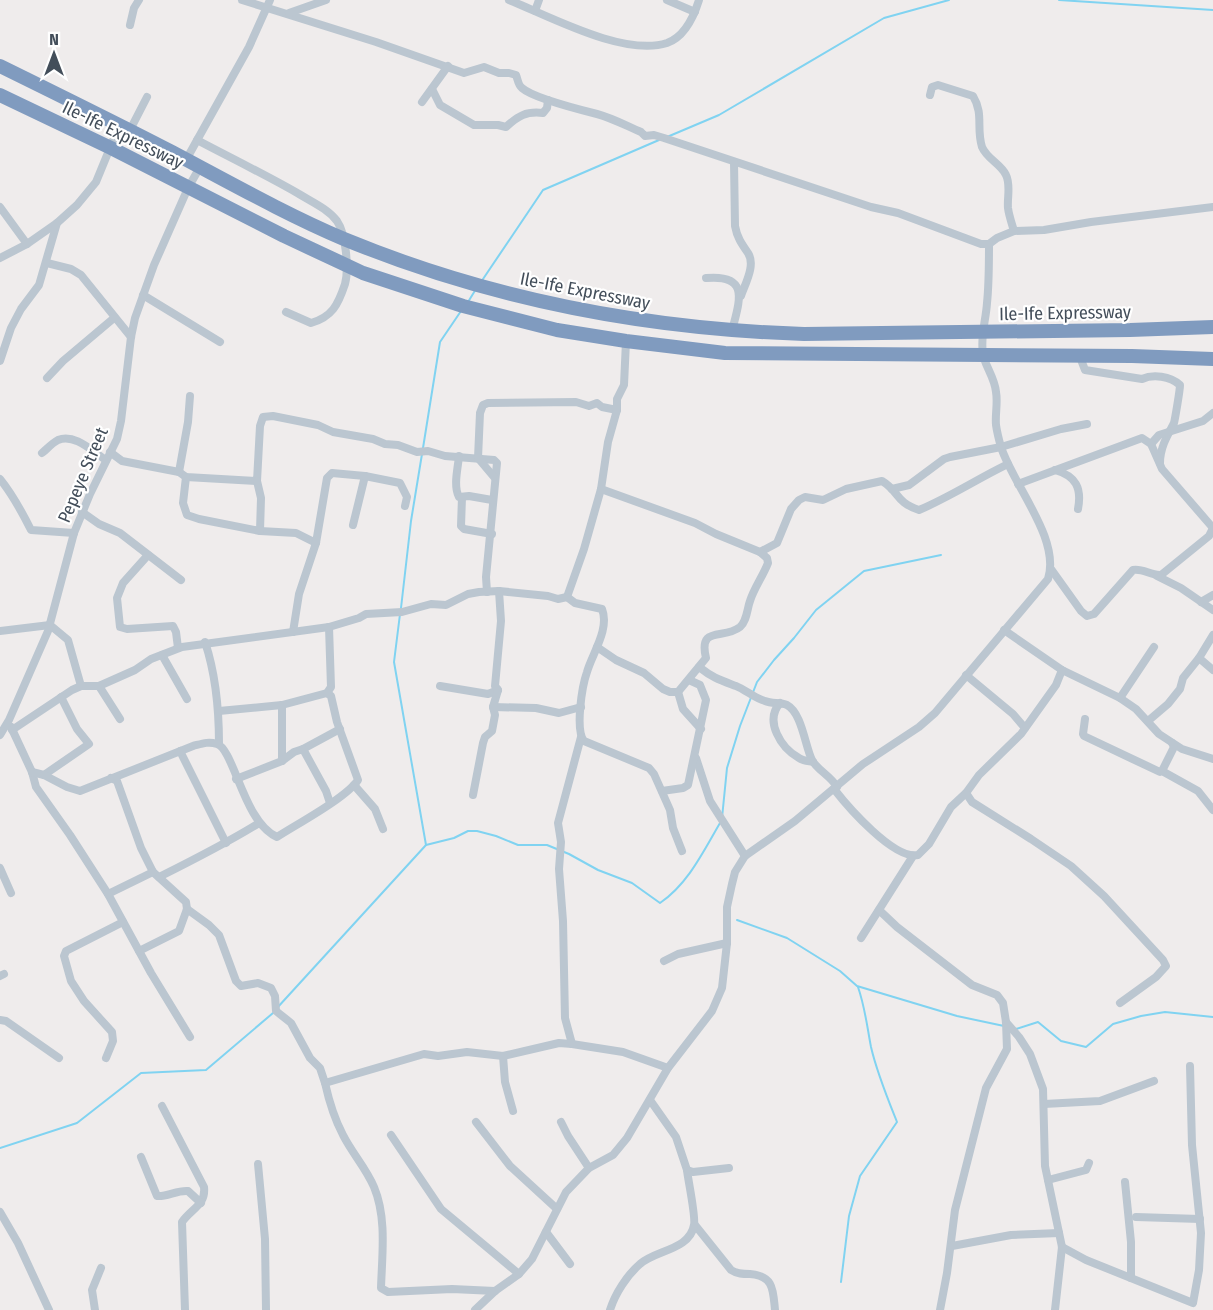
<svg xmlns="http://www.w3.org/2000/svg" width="1213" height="1310" font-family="'Fira Sans Condensed',sans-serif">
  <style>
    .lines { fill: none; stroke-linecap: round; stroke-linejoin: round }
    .stream { stroke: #80d3f1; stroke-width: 2 }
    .street { stroke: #bbc6d0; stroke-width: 8 }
    .highway { stroke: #809bbf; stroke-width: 14 }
    .labels { text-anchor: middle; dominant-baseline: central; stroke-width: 4.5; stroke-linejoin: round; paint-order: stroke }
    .street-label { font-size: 18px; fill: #434e5a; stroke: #fff }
  </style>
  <rect width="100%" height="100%" fill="#efecec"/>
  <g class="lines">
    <g class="stream">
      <path d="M1059 0 1213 10"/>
      <path d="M667 137 719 115 884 18 949 0"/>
      <path d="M481 282 543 190 659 140"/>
      <path d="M468 302 476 289"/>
      <path d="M423 448 440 342 461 311"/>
      <path d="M401 608 411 521 422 454"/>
      <path d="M400 614 394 662 426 845"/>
      <path d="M722 818 727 768 740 726 757 682 774 660 794 638 816 610 864 571 941 555"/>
      <path d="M737 920 787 938 840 971 857 986 957 1016 1004 1026"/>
      <path d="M277 1008 426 845 454 838 468 831H477L496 836 518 845H547L569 854 598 870 632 883 660 903C688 884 703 852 720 823"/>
      <path d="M1016 1029 1038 1022 1061 1041 1086 1047 1113 1024 1141 1016 1165 1012 1213 1017"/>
      <path d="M0 1148 77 1123 141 1073 206 1070 273 1013"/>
      <path d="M841 1282 849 1216 860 1176 897 1122C887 1097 877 1073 871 1047 867 1026 865 1007 858 987"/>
    </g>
    <g class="street">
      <path d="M242 0 376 42 464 73 484 67 499 73H509L516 75C518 80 518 85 522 88 533 98 581 110 597 114 612 118 627 126 641 132L645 136 654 135 664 138 871 207 898 213 981 244H989L997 238 1014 231 1044 230 1091 222 1213 207"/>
      <path d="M509 0C549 16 624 57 667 43 684 37 694 16 699 0"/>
      <path d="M667 0 695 12"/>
      <path d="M535 11 539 0"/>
      <path d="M289 13 326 0"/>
      <path d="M130 25 134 8 139 0"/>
      <path d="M432 89 440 105 474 125H498L506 127C518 116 526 111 543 113L547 108 548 100"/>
      <path d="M930 95 932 87 938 85 973 96C984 114 976 128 982 147 987 159 1001 164 1006 175 1011 185 1007 198 1008 208 1009 216 1012 224 1014 231"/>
      <path d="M422 102 448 66"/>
      <path d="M130 130 147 97"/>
      <path d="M197 140C231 158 266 175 299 194 312 202 328 209 337 221 346 234 349 269 345 284 338 305 332 317 311 323L286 312"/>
      <path d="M186 160 249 47 270 0"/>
      <path d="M734 162 735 226C737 237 741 243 748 253 756 265 745 284 741 296"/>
      <path d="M0 207 27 244"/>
      <path d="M0 258 27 244 57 223"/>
      <path d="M47 263 71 269 81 275 131 337"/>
      <path d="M706 278C751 274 739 302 732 331"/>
      <path d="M143 295 220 342"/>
      <path d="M1080 357 1085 370 1142 379C1153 374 1170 376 1180 385 1180 390 1175 419 1174 423 1167 436 1160 448 1160 463"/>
      <path d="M0 361 11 328 21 309 39 285 57 223 77 205 96 182 119 126"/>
      <path d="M47 378 63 361 114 318"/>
      <path d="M1151 444 1159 435 1203 421 1213 413"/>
      <path d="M110 452 122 461 179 472 186 477 257 481 260 426 263 417 273 416 318 425 333 432 373 439 385 444 398 445 417 452 428 451 445 456 494 460 497 463 486 577 487 592"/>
      <path d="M42 453C47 449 52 443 58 440 75 433 93 452 106 460"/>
      <path d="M459 456C458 468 453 486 459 497L469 496 492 500"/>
      <path d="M1055 470C1076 476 1082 488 1078 509"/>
      <path d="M179 472 188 422 190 396"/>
      <path d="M186 477 183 503 187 515 199 519 260 531 296 533 316 543"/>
      <path d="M494 477 478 458 480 413 483 405 488 403 576 402 589 406 597 403 602 407 617 410"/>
      <path d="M0 479C13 495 22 512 31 530L74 533"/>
      <path d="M257 481 261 498 260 531"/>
      <path d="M1018 484 1142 438 1151 444 1162 469 1213 528"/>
      <path d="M892 489 909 485 944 459 950 457 1001 447 1061 429 1087 424"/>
      <path d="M462 497 461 526 464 529 492 534"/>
      <path d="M82 512 99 524 120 533 181 580"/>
      <path d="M353 525 365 476"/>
      <path d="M760 552 777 543 791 509 799 500 805 497 823 500 846 489 882 481C899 491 895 502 919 510 950 497 977 479 1008 464"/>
      <path d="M148 555 123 583 117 598 120 627 127 629 173 626 176 632 178 648"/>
      <path d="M1051 569 1081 611 1087 616 1094 614 1133 570C1143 568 1151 576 1161 575L1209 536 1213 528"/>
      <path d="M1157 576 1181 588 1213 610"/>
      <path d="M567 597 575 603 602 609C610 629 592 654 587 672 582 686 575 730 584 741L649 768 654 774 670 810 673 828 682 851"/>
      <path d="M567 597 584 549 601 489 608 442 617 410V399L624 385 626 341"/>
      <path d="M1201 602 1213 595"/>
      <path d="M1004 630 1062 670 1120 698 1136 709 1159 734 1182 749 1213 759"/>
      <path d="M0 631 50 625 68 640 81 686"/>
      <path d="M293 632 299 594 316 543 327 478 332 473 365 476 400 483 407 497 405 506"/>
      <path d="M205 642C216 675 219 709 219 744"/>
      <path d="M597 647 616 660 644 673 663 689 670 692H678L706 658C698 625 724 640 740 627 747 621 747 609 750 601 754 588 763 576 768 563L767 558 760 552 716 534 695 523 601 489"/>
      <path d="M162 655 187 699"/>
      <path d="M1199 658 1213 670"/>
      <path d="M699 667C713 678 720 680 736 686 746 690 754 698 765 701 772 704 780 702 787 705 802 713 805 746 812 760 817 770 831 776 837 787"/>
      <path d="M966 675 1013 714 1025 728"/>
      <path d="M99 686 120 719"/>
      <path d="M440 686 488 694 498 690"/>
      <path d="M678 692 683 709 701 729"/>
      <path d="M1120 698 1154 647"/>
      <path d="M780 703C764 721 781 748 799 758 803 761 808 761 813 762"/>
      <path d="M493 707 536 708 559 713 581 707"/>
      <path d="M219 711 282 705 327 693 331 687 329 627"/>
      <path d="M1085 719 1083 734 1084 736 1160 772 1162 771 1198 791 1213 810"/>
      <path d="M1148 721 1168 704 1180 689 1183 678 1199 658 1213 635"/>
      <path d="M11 727 32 772 36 787 70 835 108 894 151 973 190 1037"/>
      <path d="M12 730 72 690 81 686H99L135 670 151 659 182 647 329 627 359 618 366 614 402 612 431 604 446 605 468 594 479 592 499 591 548 596 558 599 567 597"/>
      <path d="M0 735 9 720 48 631 74 533 90 494 117 439 121 421 131 337 135 318 154 265 188 188 200 167"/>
      <path d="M303 749 340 729"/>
      <path d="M180 751 226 843"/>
      <path d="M696 758 710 801 745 856"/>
      <path d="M282 761V705"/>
      <path d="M1162 771 1174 747 1172 743"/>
      <path d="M32 772 44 775 89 744 77 729 61 697"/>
      <path d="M44 775 67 787 80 791 193 746C201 744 208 741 217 744 234 749 244 823 277 837 297 824 346 798 358 780L337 722 331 696 327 693"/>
      <path d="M111 778 117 781 141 848 153 872 186 902 187 909 179 931 139 951"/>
      <path d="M236 779 282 761 294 752 303 749 326 791 330 803"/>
      <path d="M354 785 375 809 383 829"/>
      <path d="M834 789C848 807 894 860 918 855L929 844 951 807 966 793 979 775 1021 734 1056 685 1062 670"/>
      <path d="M662 791 683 788 688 785 706 700 700 685 689 680"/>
      <path d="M966 793 972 802 1031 839 1071 866 1104 896 1163 960 1166 966 1156 977 1120 1003"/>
      <path d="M473 795 483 743 485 737 492 731 495 715 493 707 498 690 495 686 501 621 499 591"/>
      <path d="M0 868 11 893"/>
      <path d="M159 877C193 860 227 843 259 823"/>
      <path d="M108 894 153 872"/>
      <path d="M187 909 209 925 219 935 236 981 241 986 258 983 271 988 275 996 276 1011 291 1023 310 1058 320 1068 325 1083 424 1054 438 1056 467 1052 503 1056 559 1043 572 1044 623 1052 668 1068"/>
      <path d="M879 910 897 927 972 985 997 995 1003 1003 1006 1022 1007 1049 986 1088 955 1210 947 1273 940 1310"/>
      <path d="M861 938 913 856"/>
      <path d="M664 961 678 954 727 943"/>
      <path d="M0 976 4 974"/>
      <path d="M0 1020 6 1021 59 1058"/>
      <path d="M1006 1022 1019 1037 1030 1054 1043 1089 1045 1166 1062 1247 1055 1310"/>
      <path d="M572 1044 565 1018 563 921 559 869 561 842 558 823 581 737"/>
      <path d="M503 1056 505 1082 513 1111"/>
      <path d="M106 1058 113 1041 112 1032 84 1001 71 981 64 956 66 951 123 922"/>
      <path d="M325 1083C329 1101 334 1118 343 1135 352 1153 366 1168 374 1187 387 1218 382 1255 381 1288L388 1292 452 1289 495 1291"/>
      <path d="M650 1100 676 1137 687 1170 693 1172 729 1168"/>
      <path d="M1044 1104 1100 1101 1154 1081"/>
      <path d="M162 1106 204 1187C206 1205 192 1208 182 1222L185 1310"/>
      <path d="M476 1122 510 1166 557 1209"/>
      <path d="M561 1122 568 1136 589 1168"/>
      <path d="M391 1135 441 1209 519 1274"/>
      <path d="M141 1157 157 1196C167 1197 177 1190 188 1191L201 1203"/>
      <path d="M258 1164 265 1239 266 1310"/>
      <path d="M1048 1180 1086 1170 1089 1163"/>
      <path d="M1125 1182 1131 1242V1278"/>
      <path d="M0 1212 18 1243 49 1310"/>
      <path d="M1136 1217 1200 1219"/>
      <path d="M695 1225 731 1270C737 1274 743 1274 750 1274 774 1276 773 1290 775 1310"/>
      <path d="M546 1232 570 1264"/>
      <path d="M952 1246 1011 1235 1059 1233"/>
      <path d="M1062 1247 1086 1260 1193 1303 1199 1270 1201 1233 1192 1145 1190 1066"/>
      <path d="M95 1310 92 1290 101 1268"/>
      <path d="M475 1310 495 1291 519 1274 532 1259 566 1192 589 1168 613 1155 627 1138 668 1068 712 1011 722 988 727 943V907L732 884 735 872 745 856 795 821 863 764 919 727 935 713 1048 579C1061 539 1013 485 1001 447 999 440 997 432 996 425 995 414 998 403 996 392 995 378 984 364 983 354 980 337 986 320 987 303 989 284 989 264 989 244"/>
      <path d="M610 1310C615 1294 627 1275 640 1264 655 1250 690 1250 694 1225 696 1217 688 1180 687 1170"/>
    </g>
    <g class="highway">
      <path d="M0 66C57 94 114 122 170 151 227 181 285 214 344 239 492 300 644 329 804 334L1130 330 1213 327"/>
      <path d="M0 95 111 148 284 236 363 273 463 306 557 330 626 341 725 353 1132 356 1213 359"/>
    </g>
  </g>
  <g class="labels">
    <g class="street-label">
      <text transform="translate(123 135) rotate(26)">Ile-Ife Expressway</text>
      <text transform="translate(585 291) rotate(11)">Ile-Ife Expressway</text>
      <text transform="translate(1065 313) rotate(-1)">Ile-Ife Expressway</text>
      <text transform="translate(83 475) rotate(-67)">Pepeye Street</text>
    </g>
  </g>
  <g transform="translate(54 54)" stroke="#ffffff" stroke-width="4.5" paint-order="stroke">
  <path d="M0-4.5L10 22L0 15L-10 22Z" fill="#434e5a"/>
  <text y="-9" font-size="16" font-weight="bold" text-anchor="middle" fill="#434e5a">N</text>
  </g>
</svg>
